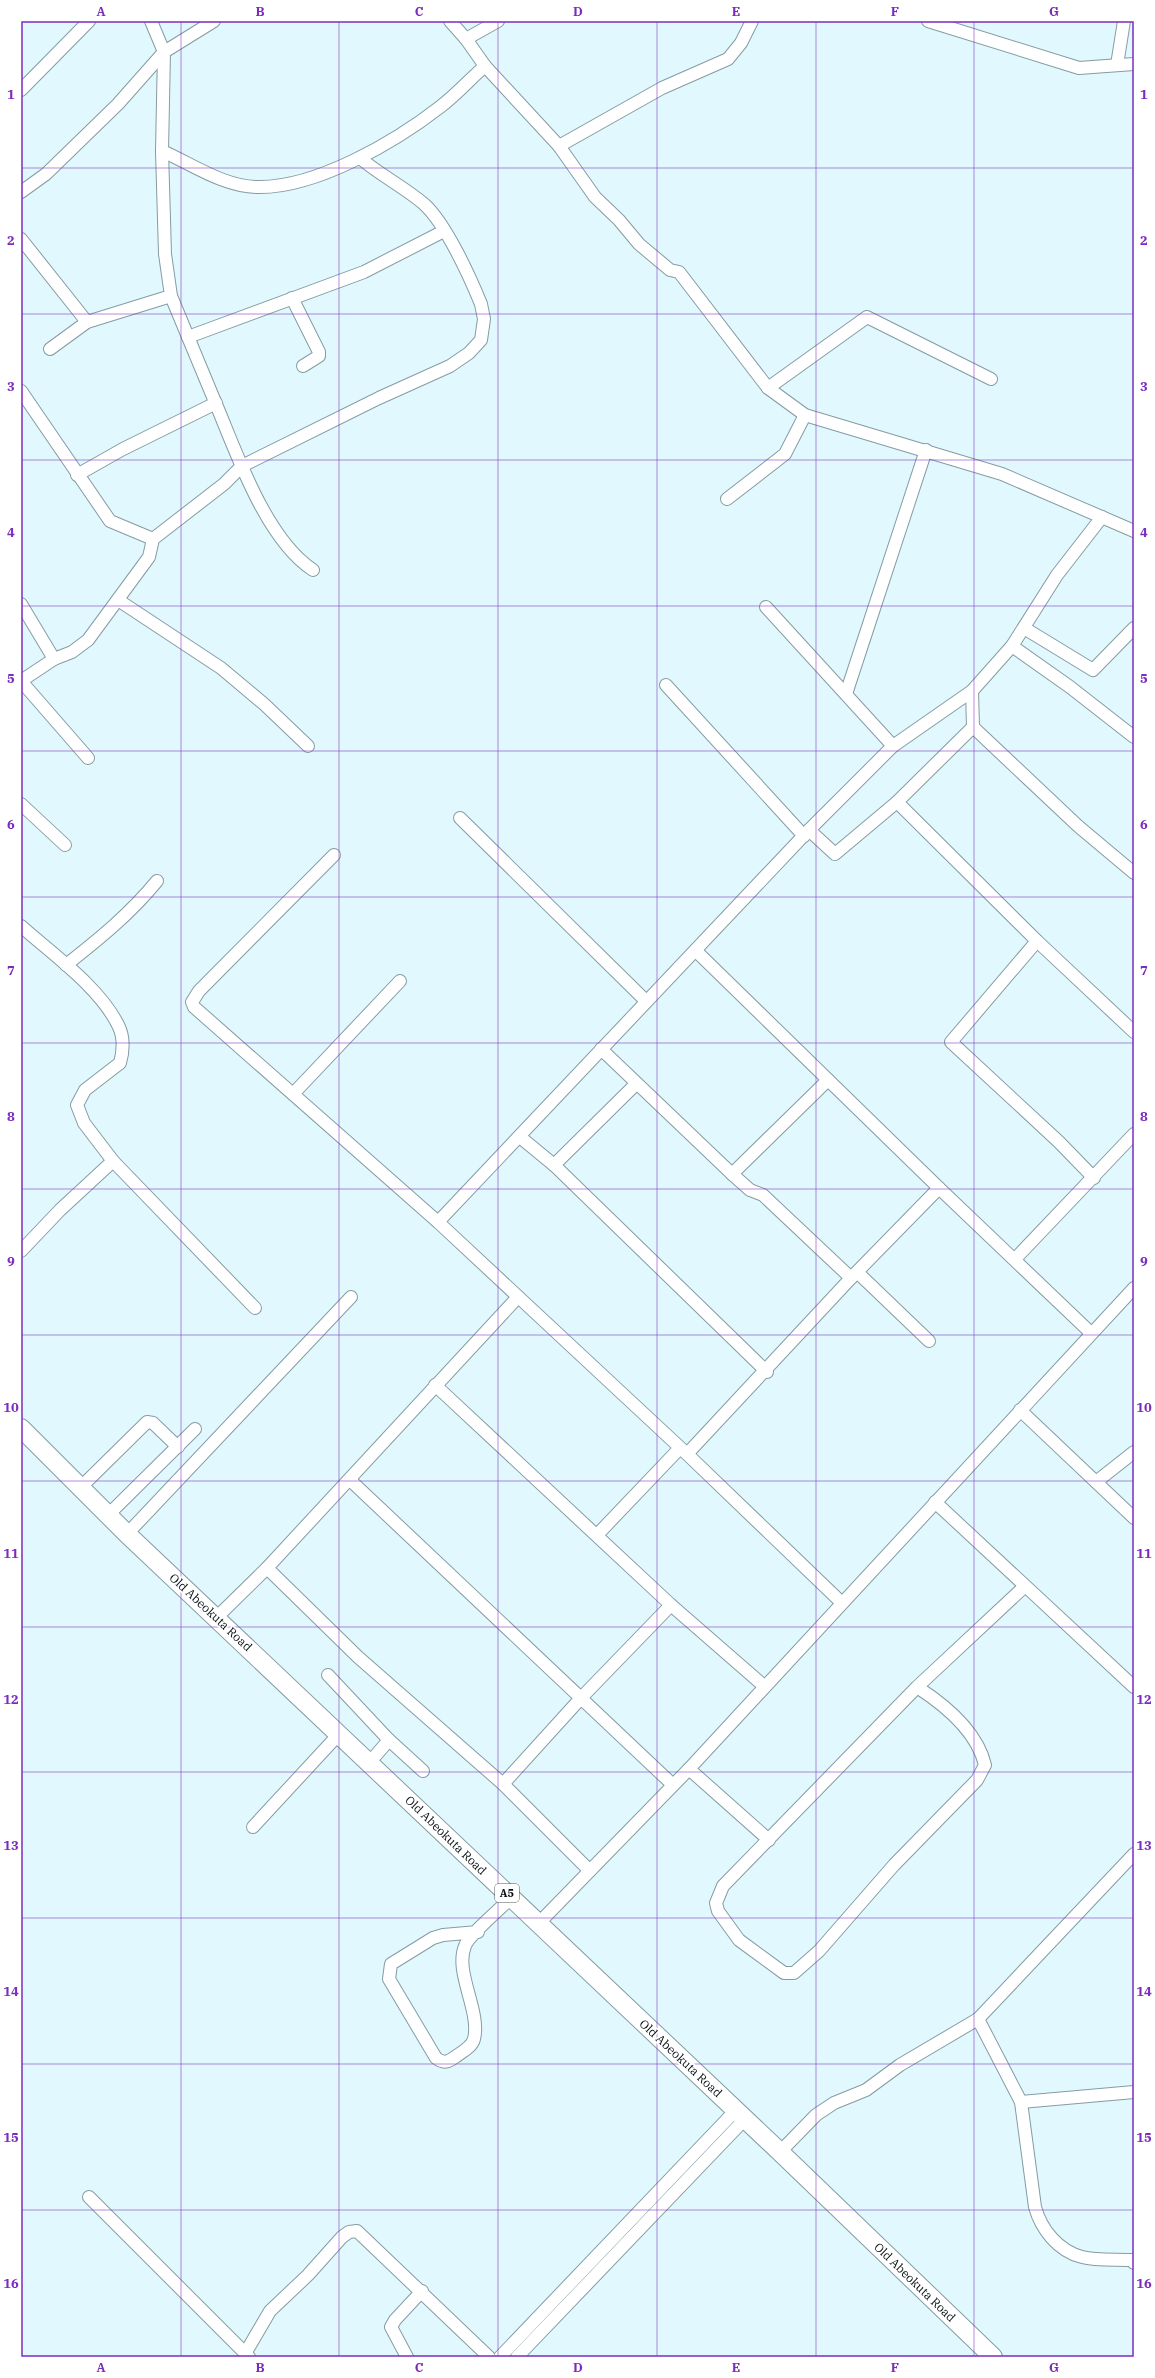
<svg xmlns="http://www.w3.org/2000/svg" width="1155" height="2378" font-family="'IBM Plex Serif',serif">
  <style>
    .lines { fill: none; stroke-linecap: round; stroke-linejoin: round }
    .minor-casing { stroke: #859ca2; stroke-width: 14 }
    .highway-casing { stroke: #859ca2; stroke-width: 20 }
    .minor { stroke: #fff; stroke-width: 12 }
    .highway { stroke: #fff; stroke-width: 18 }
    .grid { fill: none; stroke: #7b2cbf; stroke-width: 1; stroke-opacity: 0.55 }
    .labels { text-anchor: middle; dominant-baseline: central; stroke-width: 3.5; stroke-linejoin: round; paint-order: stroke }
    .shield { fill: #fff; stroke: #515759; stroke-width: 1 }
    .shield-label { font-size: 11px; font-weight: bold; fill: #070f12 }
    .street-label { font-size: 12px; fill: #070f12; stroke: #fff }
    .neatline { fill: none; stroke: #7b2cbf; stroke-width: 1.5 }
    .grid-label { font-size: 13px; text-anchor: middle; font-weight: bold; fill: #7b2cbf }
  </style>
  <rect width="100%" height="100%" fill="#e0f8fe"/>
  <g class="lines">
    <g class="minor-casing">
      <g id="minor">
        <path d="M450 21 466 39 485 66 559 146 595 197 619 220 639 244 670 270 679 272 768 388 805 415 1002 474 1134 531"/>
        <path d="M928 21 1079 68 1134 64"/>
        <path d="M466 39 498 21"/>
        <path d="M1117 65 1124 21"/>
        <path d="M21 90 89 21"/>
        <path d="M559 146 662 88 728 59 741 43 752 21"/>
        <path d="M162 151C192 164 224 187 258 187 316 188 395 142 440 107 456 95 470 79 485 66"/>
        <path d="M21 192 46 174 118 104 164 52 214 21"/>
        <path d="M21 239 87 322"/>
        <path d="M171 296C187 334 202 371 218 409 238 457 267 540 313 570"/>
        <path d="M292 298 319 352V356L303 366"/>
        <path d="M188 337 364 272 444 231"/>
        <path d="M50 349 87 322 171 296 165 254 162 151 164 52 151 21"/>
        <path d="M768 388 867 317 991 379"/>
        <path d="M21 391 110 521 153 539"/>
        <path d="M77 475 123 449 216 403"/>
        <path d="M727 499 785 454 805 415"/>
        <path d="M118 600 221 668 264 704 308 746"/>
        <path d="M21 604 54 659"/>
        <path d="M766 607 893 746"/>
        <path d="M1024 628 1093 670 1134 628"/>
        <path d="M1012 646 1070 687 1134 737"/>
        <path d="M21 681 54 659 72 652 88 640 149 557 153 539 224 484 242 466 379 398 450 366 469 353 481 340 484 319 481 304C470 277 446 224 424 204 404 187 380 175 360 158"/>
        <path d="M21 681 88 758"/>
        <path d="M666 685 804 836"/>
        <path d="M846 694 926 450"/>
        <path d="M973 727 1078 826 1134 873"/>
        <path d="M897 802 1037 941 1134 1032"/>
        <path d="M21 804 65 845"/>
        <path d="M460 818 646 1001"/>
        <path d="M809 830 835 854 897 802 973 727 972 691"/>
        <path d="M334 855 199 991 192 1002 194 1007 438 1222 687 1454 842 1603"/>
        <path d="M21 926C52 954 101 988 119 1027 124 1038 123 1052 120 1063L85 1090 77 1105 84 1123 113 1161"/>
        <path d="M1037 941 951 1042 1059 1142 1094 1178"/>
        <path d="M696 951 939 1188 1091 1333"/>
        <path d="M66 965C99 939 130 914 157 881"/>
        <path d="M601 1049 732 1174 750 1190 763 1195 851 1278"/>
        <path d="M293 1094 400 981"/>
        <path d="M520 1137 554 1165 767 1372"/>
        <path d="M554 1165 636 1084"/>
        <path d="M732 1174 828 1080"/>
        <path d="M438 1222 809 830 893 746 972 691 1012 646 1057 575 1102 517"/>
        <path d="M21 1251 60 1210 113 1161 255 1308"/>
        <path d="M1015 1259 1134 1134"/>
        <path d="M857 1272 929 1341"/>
        <path d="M518 1297 267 1568 358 1657 503 1784 589 1870"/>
        <path d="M435 1385 671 1605 764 1686"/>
        <path d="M1020 1410 1134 1518"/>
        <path d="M687 1454 851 1278 939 1188"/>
        <path d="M350 1480 672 1784"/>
        <path d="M1096 1482 1134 1452"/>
        <path d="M80 1488 147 1422 153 1423 178 1447"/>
        <path d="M935 1502 1134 1687"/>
        <path d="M108 1515 195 1429"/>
        <path d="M127 1534 351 1297"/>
        <path d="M597 1535 680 1448"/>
        <path d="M216 1618 267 1568"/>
        <path d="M328 1675 389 1740 423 1771"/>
        <path d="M917 1687C945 1705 977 1731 985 1765L977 1780 894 1865 819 1951 794 1973H784L739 1940 718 1911 716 1903 723 1886 917 1687 1024 1587"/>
        <path d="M369 1763 389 1740"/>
        <path d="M689 1769 769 1840"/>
        <path d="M503 1784 581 1698 671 1605"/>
        <path d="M253 1827 339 1734"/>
        <path d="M538 1924 689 1769 1134 1288"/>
        <path d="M478 1932 443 1935 433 1938 391 1964 389 1979 436 2058C444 2064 448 2062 455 2057 462 2052 472 2047 474 2039 481 2011 454 1972 465 1946 468 1936 502 1907 511 1898"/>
        <path d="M978 2019 1021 2102 1035 2207C1041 2229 1058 2251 1082 2257 1097 2261 1116 2259 1132 2260L1134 2263"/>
        <path d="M1021 2102 1134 2092"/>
        <path d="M780 2152 816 2115 834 2103 866 2090 900 2065 978 2019 1134 1854"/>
        <path d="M89 2197 249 2357"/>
        <path d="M246 2352 270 2311 308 2275 342 2237 349 2232 357 2231 489 2357"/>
        <path d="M407 2357 391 2327 395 2320 422 2291"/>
        <path d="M500 2357 736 2110"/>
        <path d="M517 2357 745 2119"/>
      </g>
    </g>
    <g class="highway-casing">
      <path id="highway" d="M21 1428 127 1534 780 2152 993 2357"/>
    </g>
    <use href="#minor" class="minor"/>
    <use href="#highway" class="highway"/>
  </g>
  <path class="grid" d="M181 21V2357M339 21V2357M498 21V2357M657 21V2357M816 21V2357M974 21V2357M21 168H1134M21 314H1134M21 460H1134M21 606H1134M21 751H1134M21 897H1134M21 1043H1134M21 1189H1134M21 1335H1134M21 1481H1134M21 1627H1134M21 1772H1134M21 1918H1134M21 2064H1134M21 2210H1134"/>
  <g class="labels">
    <rect class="shield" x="495" y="1884" width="24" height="18" rx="3"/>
    <g class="shield-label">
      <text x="507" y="1893">A5</text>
    </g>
    <g class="street-label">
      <text transform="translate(211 1612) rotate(43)">Old Abeokuta Road</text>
      <text transform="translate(446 1835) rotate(44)">Old Abeokuta Road</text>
      <text transform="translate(681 2058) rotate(43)">Old Abeokuta Road</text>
      <text transform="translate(915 2282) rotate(44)">Old Abeokuta Road</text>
    </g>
  </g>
  <rect width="1155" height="2378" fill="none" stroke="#ffffff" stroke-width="44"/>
  <rect x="22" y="22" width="1111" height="2334" class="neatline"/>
  <g class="grid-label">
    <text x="101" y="16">A</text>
    <text x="260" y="16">B</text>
    <text x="419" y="16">C</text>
    <text x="578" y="16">D</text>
    <text x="736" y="16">E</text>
    <text x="895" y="16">F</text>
    <text x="1054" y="16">G</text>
    <text x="11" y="99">1</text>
    <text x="1144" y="99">1</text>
    <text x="11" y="245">2</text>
    <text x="1144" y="245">2</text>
    <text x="11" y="391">3</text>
    <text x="1144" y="391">3</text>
    <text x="11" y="537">4</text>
    <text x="1144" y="537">4</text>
    <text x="11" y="683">5</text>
    <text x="1144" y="683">5</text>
    <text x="11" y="829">6</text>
    <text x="1144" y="829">6</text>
    <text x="11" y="975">7</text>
    <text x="1144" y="975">7</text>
    <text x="11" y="1121">8</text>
    <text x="1144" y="1121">8</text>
    <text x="11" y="1266">9</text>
    <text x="1144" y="1266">9</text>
    <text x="11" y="1412">10</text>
    <text x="1144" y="1412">10</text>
    <text x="11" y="1558">11</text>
    <text x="1144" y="1558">11</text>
    <text x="11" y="1704">12</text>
    <text x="1144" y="1704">12</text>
    <text x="11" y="1850">13</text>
    <text x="1144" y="1850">13</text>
    <text x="11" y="1996">14</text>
    <text x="1144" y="1996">14</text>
    <text x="11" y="2142">15</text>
    <text x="1144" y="2142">15</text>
    <text x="11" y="2288">16</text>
    <text x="1144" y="2288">16</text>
    <text x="101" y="2372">A</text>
    <text x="260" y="2372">B</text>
    <text x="419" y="2372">C</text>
    <text x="578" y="2372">D</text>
    <text x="736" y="2372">E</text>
    <text x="895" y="2372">F</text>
    <text x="1054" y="2372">G</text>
  </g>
</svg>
